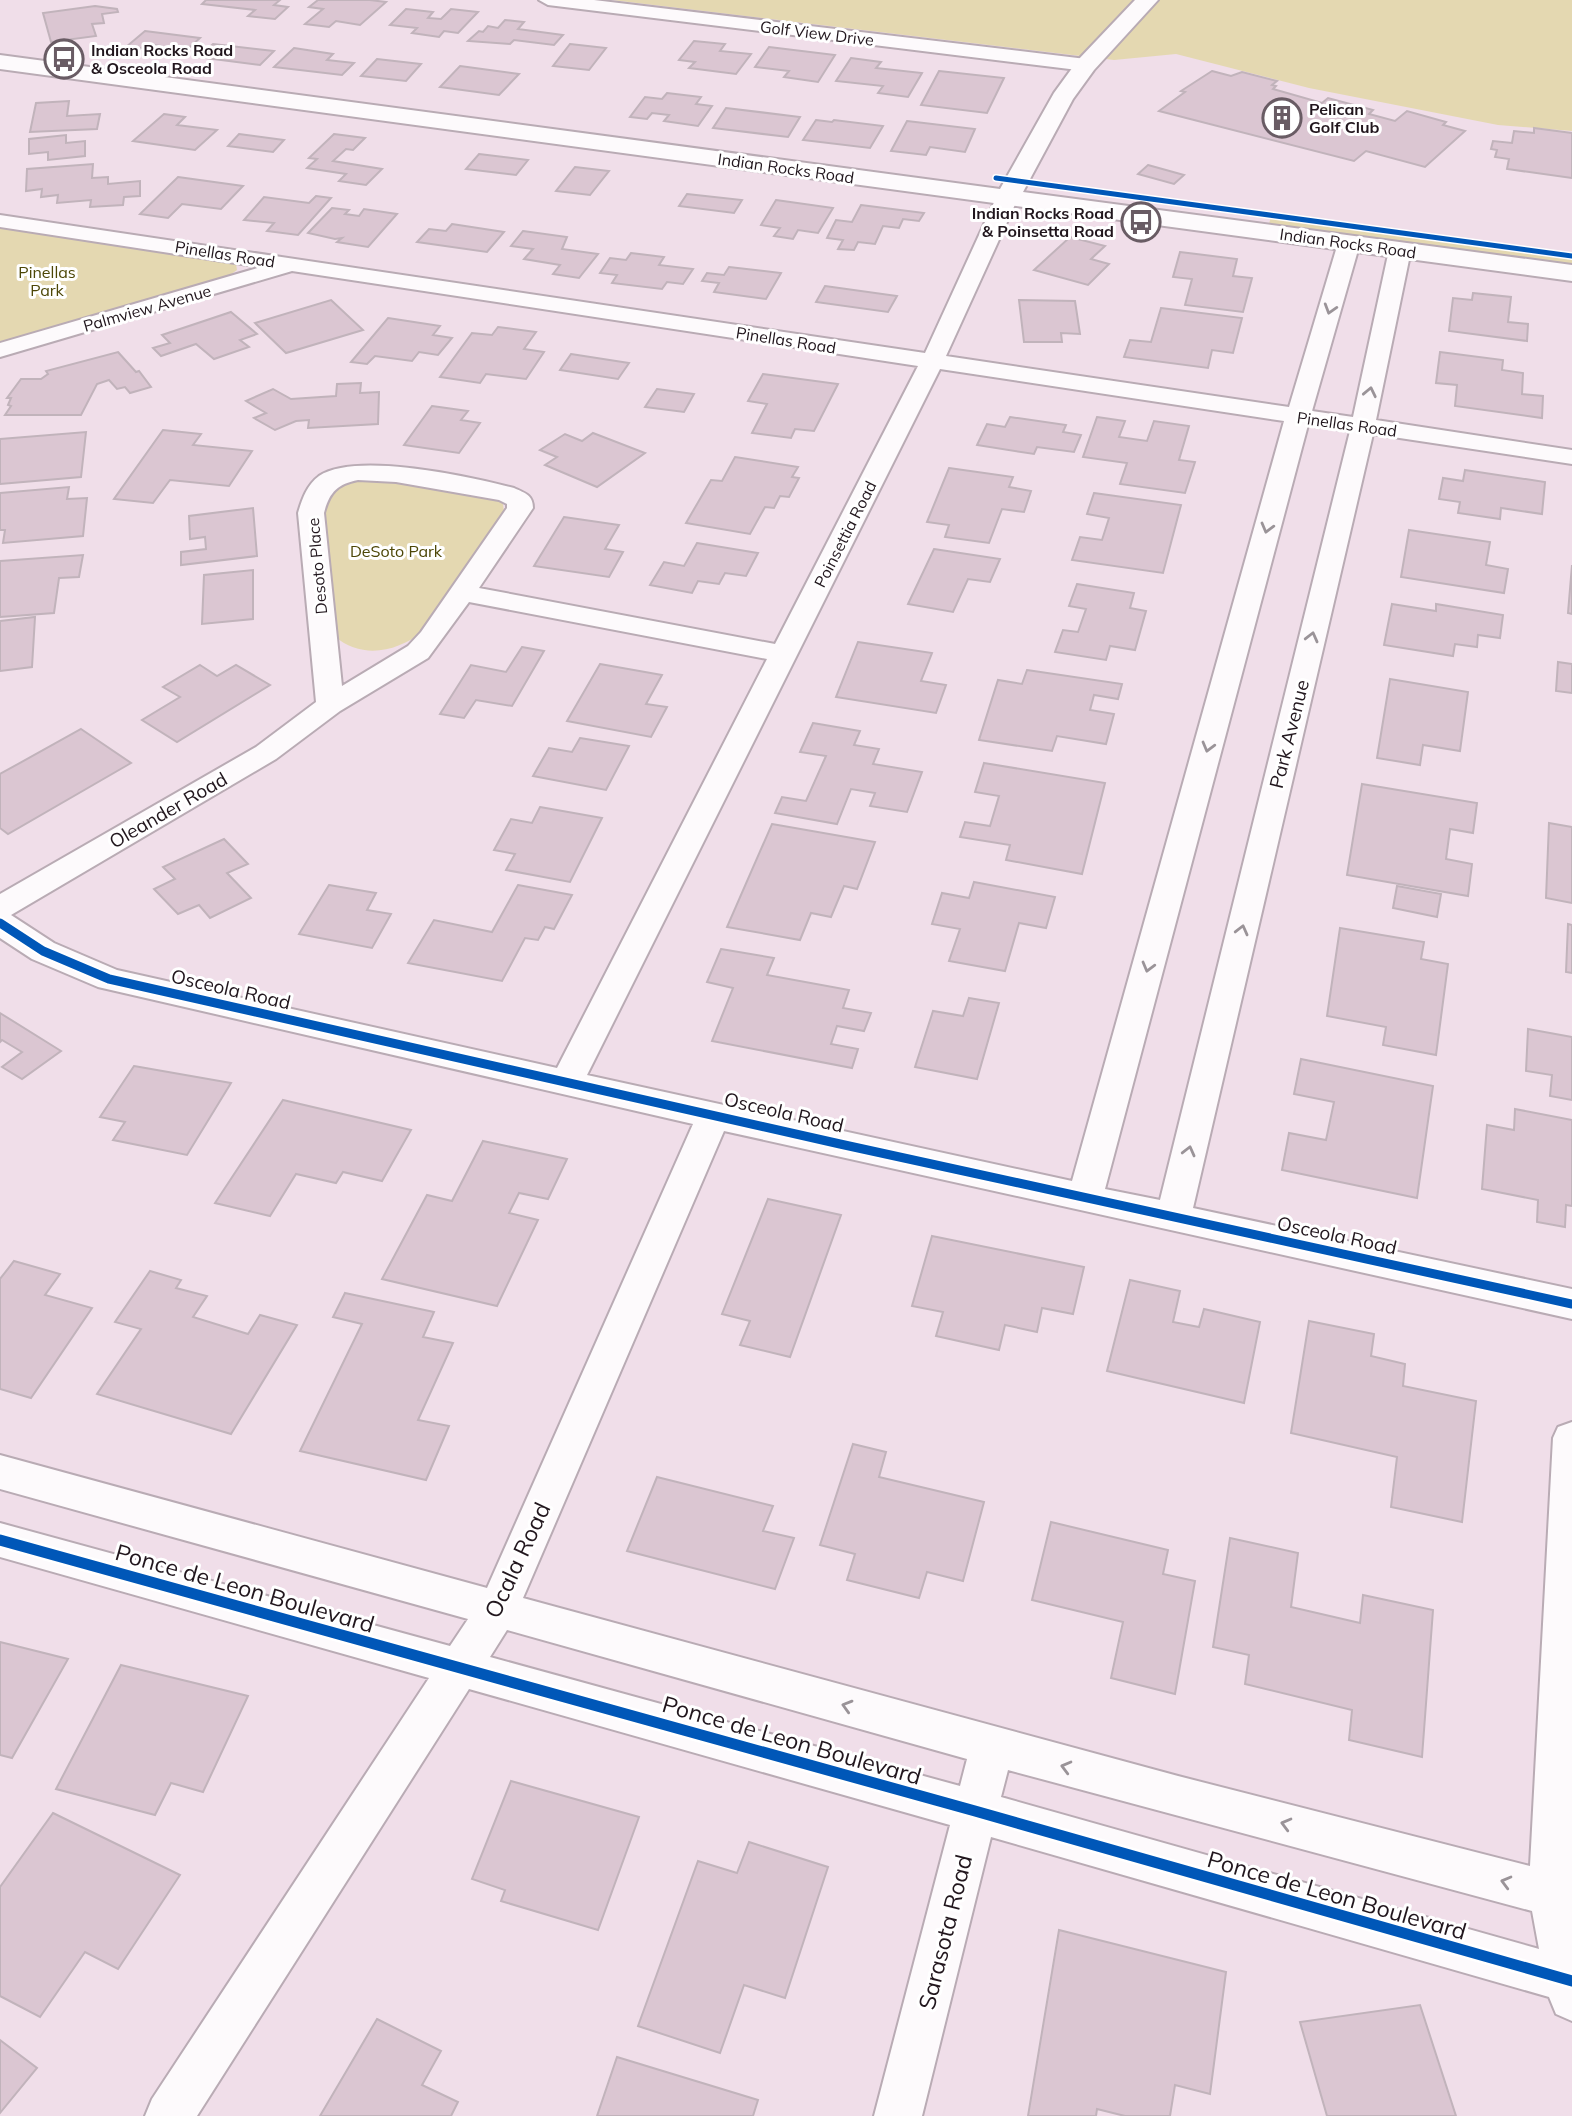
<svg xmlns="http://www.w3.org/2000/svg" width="1572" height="2116" font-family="Mulish,sans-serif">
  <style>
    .green { fill: #e4d8b1 }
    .building { fill: #dbc6d2; stroke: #c1b3bb; stroke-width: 2 }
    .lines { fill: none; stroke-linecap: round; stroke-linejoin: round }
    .minor-casing { stroke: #b9abb4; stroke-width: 4 }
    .tertiary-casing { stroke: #b9abb4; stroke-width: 4 }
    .minor { fill: #fdfafc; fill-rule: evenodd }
    .tertiary { fill: #fdfafc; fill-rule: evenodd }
    .cycleway-far2-casing { stroke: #fff; stroke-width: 8 }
    .cycleway-far1-casing { stroke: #fff; stroke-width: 13 }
    .cycleway-casing { stroke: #fff; stroke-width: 16 }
    .cycleway-far2 { stroke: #0057b8; stroke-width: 5 }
    .cycleway-far1 { stroke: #0057b8; stroke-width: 9 }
    .cycleway { stroke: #0057b8; stroke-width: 11 }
    .oneway { stroke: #9a9398 }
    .labels { text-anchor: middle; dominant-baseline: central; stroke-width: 6; stroke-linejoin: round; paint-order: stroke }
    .far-street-label { font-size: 16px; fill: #21161d; stroke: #fff }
    .far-poi-label { font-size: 16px; font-weight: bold; fill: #21161d; stroke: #fff; text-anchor: start }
    .far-park-label { font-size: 16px; fill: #4c4606; stroke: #fff }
    .street-label { font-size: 19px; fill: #21161d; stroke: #fff }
    .near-street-label { font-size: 23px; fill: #21161d; stroke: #fff }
  </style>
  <rect width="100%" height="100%" fill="#f0dee9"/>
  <g class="green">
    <path d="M612 0H1572V131L1498 125 1309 88 1176 54 1114 60Z"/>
    <path d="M1271 217 1572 256V267L1268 227Z"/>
    <path d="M0 228 224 260 236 264 237 270 230 275 0 343Z"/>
    <path d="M363 476 495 499 503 504 504 512 424 631C396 652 363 660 334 636L331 621 324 498 327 491Z"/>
  </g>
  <g class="building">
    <path d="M206 0H280L274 5 288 7 275 19 248 16 255 10 202 4Z"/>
    <path d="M318 0H370L386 2 360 25 336 21 329 27 305 24 323 9 309 7Z"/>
    <path d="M95 6 117 9 118 12 102 14 104 23 92 24 96 36 51 42 43 13Z"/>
    <path d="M406 9 433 12 428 18 441 19 451 9 478 12 458 33 444 31 439 37 412 33 417 28 390 25Z"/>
    <path d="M505 20 524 22 518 29 563 35 554 45 514 40 510 44 468 41 479 31 483 32 488 26 498 28Z"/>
    <path d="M145 31 200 38 181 55 153 51 160 46 146 44 140 49 126 47Z"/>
    <path d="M694 41 725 44 720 51 751 54 736 74 689 68 695 62 679 60Z"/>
    <path d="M213 44 274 51 260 65 198 57Z"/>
    <path d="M570 44 606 48 589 70 553 66Z"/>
    <path d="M769 47 835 55 818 82 784 77 789 71 755 67Z"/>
    <path d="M294 48 333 54 327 60 354 63 342 75 274 67Z"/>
    <path d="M851 58 881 62 876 68 922 73 908 97 878 93 883 86 836 81Z"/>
    <path d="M377 59 421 64 406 81 361 76Z"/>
    <path d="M460 66 519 74 499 95 440 87Z"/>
    <path d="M939 71 1004 78 987 113 921 105Z"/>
    <path d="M1212 71 1231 76 1242 72 1277 81 1272 85 1276 86 1273 89 1322 103 1328 98 1373 110 1369 114 1395 121 1407 111 1446 122 1443 125 1465 131 1425 167 1366 151 1354 161 1159 111 1185 92 1181 91Z"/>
    <path d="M667 93 701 97 696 104 712 106 698 126 664 121 669 115 652 113 647 119 630 117 645 97 662 99Z"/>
    <path d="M69 101 67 116 100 114 97 129 30 132 36 103Z"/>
    <path d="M726 108 800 117 788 137 713 128Z"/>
    <path d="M164 114 185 117 177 125 217 130 195 150 133 141Z"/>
    <path d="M816 120 832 122 834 120 883 126 870 148 803 140Z"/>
    <path d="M907 121 975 129 965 152 930 147 926 155 891 151Z"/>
    <path d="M1534 128 1572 133V178L1507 169 1509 159 1495 157 1497 150 1491 149 1493 141 1512 143 1514 131 1534 133Z"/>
    <path d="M239 134 284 140 273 152 228 146Z"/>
    <path d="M334 134 365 138 353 150 346 149 333 161 382 169 366 185 339 181 346 174 307 168 317 159 309 158Z"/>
    <path d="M66 135V143L85 141V156L48 160V152L29 154V139Z"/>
    <path d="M479 154 528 160 516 175 466 169Z"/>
    <path d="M93 164 92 178 108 177V184L140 181V196L124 197 123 205 90 207 91 200 57 203 58 195 41 197 42 189 26 191 27 169Z"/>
    <path d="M1148 165 1184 175 1174 184 1138 174Z"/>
    <path d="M575 167 609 171 590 195 556 191Z"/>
    <path d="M178 177 243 186 221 209 182 204 168 218 140 214Z"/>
    <path d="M687 194 742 200 734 213 679 206Z"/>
    <path d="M316 196 331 198 298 235 267 231 274 223 244 220 264 197 309 203Z"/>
    <path d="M776 200 833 208 818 233 798 230 793 239 774 236 780 228 761 225Z"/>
    <path d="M861 205 924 213 919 221 903 219 899 228 883 226 875 244 858 242 854 250 838 249 843 240 827 238 836 220 852 222Z"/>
    <path d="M332 208 349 210 345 214 359 216 364 209 397 214 368 247 337 242 342 238 335 239 308 233Z"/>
    <path d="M452 224 504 232 487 252 417 242 429 229 446 231Z"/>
    <path d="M523 231 567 237 562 249 598 254 579 278 553 274 560 265 524 259 533 249 511 246Z"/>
    <path d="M1070 237 1105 246 1091 259 1109 264 1088 285 1034 270Z"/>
    <path d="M1180 252 1237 259 1233 276 1252 278 1243 312 1185 305 1192 279 1173 277Z"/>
    <path d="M631 253 664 257 659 265 693 269 683 284 667 282 662 289 612 283 617 275 600 273 610 258 626 260Z"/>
    <path d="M729 267 781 273 766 299 714 292 719 283 702 281 707 273 724 275Z"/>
    <path d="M825 286 897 296 888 312 816 302Z"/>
    <path d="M1473 293 1511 297 1508 322 1528 324 1527 341 1449 331 1453 298 1472 300Z"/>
    <path d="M331 300 363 330 286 353 255 323Z"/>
    <path d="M1019 300 1075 301 1080 334 1061 333 1062 342H1024Z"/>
    <path d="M1161 308 1242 318 1233 353 1212 350 1208 368 1124 357 1130 340 1151 342Z"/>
    <path d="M231 312 257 334 240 340 249 347 214 359 196 344 161 356 153 348 170 343 162 335Z"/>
    <path d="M388 318 440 326 433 335 452 338 438 355 419 352 412 361 375 356 367 364 351 362Z"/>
    <path d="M498 327 536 332 524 349 544 352 526 379 486 374 480 383 440 377 472 333 492 335Z"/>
    <path d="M118 352 136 372 139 371 151 387 130 393 125 387 117 389 109 380 97 384 81 415H5L11 406 8 405 11 398H7L21 379H41L48 374 46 371Z"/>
    <path d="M1440 352 1503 360 1502 370 1523 373 1522 394 1543 396 1542 418 1455 406 1457 385 1436 383Z"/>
    <path d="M571 354 629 363 618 379 560 370Z"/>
    <path d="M763 374 838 384 814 431 795 429 791 438 752 433 767 404 748 401Z"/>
    <path d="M361 383 360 393 379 392 378 424 308 428 309 420 296 421 275 430 254 418 266 413 246 401 273 389 291 399 336 396 337 384Z"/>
    <path d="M657 389 694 394 684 412 645 407Z"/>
    <path d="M432 406 468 411 461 420 480 423 459 453 404 445Z"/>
    <path d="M1010 417 1066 425 1063 432 1081 435 1074 452 1037 447 1034 454 977 445 987 424 1005 427Z"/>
    <path d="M1097 417 1125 421 1119 437 1147 441 1154 421 1189 426 1179 460 1195 462 1185 493 1120 484 1127 463 1083 457Z"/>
    <path d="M163 430 201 434 193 445 252 451 229 486 170 480 153 503 114 499Z"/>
    <path d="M86 432 81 477 0 484V439Z"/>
    <path d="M593 433 645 453 597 487 545 465 557 457 540 450 565 434 582 441Z"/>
    <path d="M735 457 798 467 792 477 799 478 789 497 780 496 774 508 765 507 750 534 686 523 711 480 722 481Z"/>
    <path d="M949 468 1013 477 1009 487 1031 491 1024 512 1002 509 989 543 945 537 949 525 927 522Z"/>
    <path d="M1465 470 1545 482 1542 514 1501 508 1500 519 1458 513 1460 502 1439 499 1443 478 1463 481Z"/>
    <path d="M69 487 67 499 87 498 83 536 3 543 5 530H0V493Z"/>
    <path d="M1094 493 1181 505 1163 573 1072 560 1080 537 1102 540 1109 518 1087 514Z"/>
    <path d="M253 508 257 556 181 565V552L206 549 205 537 190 539 189 516Z"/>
    <path d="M564 517 619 525 605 549 623 552 609 577 534 566Z"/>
    <path d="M1409 530 1490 542 1486 565 1508 569 1504 593 1401 577Z"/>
    <path d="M697 543 758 553 746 576 725 573 719 584 698 581 692 593 650 585 664 562 684 566Z"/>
    <path d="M934 549 1000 559 990 582 968 579 953 612 908 604Z"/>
    <path d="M83 555 79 577 59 578 54 613 0 617V561Z"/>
    <path d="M1572 565V614L1568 613Z"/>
    <path d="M253 570V619L202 624 204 575Z"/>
    <path d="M1077 584 1134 593 1130 608 1146 611 1135 650 1110 646 1106 660 1055 652 1063 630 1078 632 1086 609 1069 606Z"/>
    <path d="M1392 604 1436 611V604L1503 615 1500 638 1478 635 1477 647 1455 644 1453 656 1384 645Z"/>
    <path d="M35 617 32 667 0 671V621Z"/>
    <path d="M858 642 932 653 921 681 946 685 936 713 836 697Z"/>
    <path d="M522 647 544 651 512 706 476 700 464 718 440 714 471 665 506 672Z"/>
    <path d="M1558 662 1572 664V693L1556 691Z"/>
    <path d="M600 664 662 675 646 704 667 707 651 737 567 721Z"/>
    <path d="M200 665 217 676 236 665 270 685 177 742 142 720 180 697 163 687Z"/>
    <path d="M1027 670 1122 684 1118 699 1094 695 1090 710 1114 714 1106 744 1057 736 1052 751 979 740 998 680 1022 684Z"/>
    <path d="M1390 679 1468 692 1460 751 1423 745 1420 765 1377 758Z"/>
    <path d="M813 723 860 731 854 745 879 749 873 764 922 772 907 812 870 806 875 793 851 789 837 824 775 813 782 797 806 801 826 756 800 752Z"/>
    <path d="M81 729 131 763 8 834 0 828V774Z"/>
    <path d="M580 738 629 746 606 790 533 776 549 748 572 752Z"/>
    <path d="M984 763 1105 783 1082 874 1006 860 1010 845 960 837 965 822 990 826 999 796 975 792Z"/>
    <path d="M1362 784 1477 803 1473 833 1450 829 1446 859 1472 864 1468 896 1347 875Z"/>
    <path d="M540 807 602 818 570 882 506 870 515 854 494 850 511 819 532 823Z"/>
    <path d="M1549 823 1572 827V903L1546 898Z"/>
    <path d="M772 824 875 842 857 889 844 886 831 917 811 913 800 940 727 927Z"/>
    <path d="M224 839 248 864 227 873 251 898 210 918 199 905 178 914 154 889 175 879 163 867Z"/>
    <path d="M974 882 1055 897 1046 928 1019 923 1005 971 949 961 960 929 932 924 942 893 969 898Z"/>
    <path d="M329 885 376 893 367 910 391 914 372 948 299 934Z"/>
    <path d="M518 885 572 895 554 929 545 927 538 940 525 938 502 981 408 963 434 920 492 932Z"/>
    <path d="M1397 886 1441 894 1437 917 1393 908Z"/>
    <path d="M1568 924 1572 925V973L1566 972Z"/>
    <path d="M1340 928 1424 942 1421 959 1448 964 1436 1055 1383 1045 1386 1027 1327 1016Z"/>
    <path d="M721 949 774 958 767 975 849 990 843 1008 871 1013 864 1031 837 1026 831 1044 858 1049 852 1068 712 1041 733 988 707 982Z"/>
    <path d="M969 998 999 1003 977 1079 915 1067 933 1011 963 1016Z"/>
    <path d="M0 1013 61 1051 22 1079 2 1067 22 1052 2 1040 0 1042Z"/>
    <path d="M1528 1029 1572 1037V1100L1550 1096 1552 1075 1526 1071Z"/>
    <path d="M1301 1059 1433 1086 1417 1198 1282 1170 1289 1133 1326 1140 1334 1102 1294 1094Z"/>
    <path d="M134 1066 231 1083 187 1155 113 1140 125 1122 100 1117Z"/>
    <path d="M283 1100 411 1130 382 1181 343 1172 336 1183 296 1174 270 1216 215 1203Z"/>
    <path d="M1515 1109 1572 1120V1206L1566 1205 1565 1227 1537 1222 1538 1200 1482 1189 1487 1125 1514 1130Z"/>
    <path d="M483 1141 567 1159 548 1199 519 1193 509 1213 538 1220 497 1306 382 1279 427 1195 452 1201Z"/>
    <path d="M768 1199 841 1215 790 1357 740 1345 750 1321 722 1314Z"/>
    <path d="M932 1236 1084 1267 1073 1314 1042 1308 1037 1332 1005 1325 999 1350 936 1336 943 1312 912 1306Z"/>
    <path d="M14 1261 60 1274 45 1295 92 1308 31 1398 0 1389V1279Z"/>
    <path d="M150 1271 181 1280 176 1288 207 1296 193 1317 248 1334 260 1315 297 1325 231 1434 97 1394 141 1329 115 1322Z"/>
    <path d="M1130 1280 1180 1291 1173 1322 1199 1327 1204 1309 1260 1322 1244 1403 1107 1371Z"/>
    <path d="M345 1293 434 1312 423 1337 453 1343 418 1420 449 1426 426 1480 300 1451 362 1324 333 1317Z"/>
    <path d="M1309 1321 1374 1334 1371 1356 1405 1364 1403 1386 1476 1401 1462 1522 1391 1507 1397 1457 1291 1433Z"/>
    <path d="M853 1444 886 1452 879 1477 984 1502 963 1581 927 1572 919 1598 847 1580 855 1554 820 1545Z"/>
    <path d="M657 1477 773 1506 763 1531 794 1538 775 1589 627 1551Z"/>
    <path d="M1051 1522 1168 1550 1163 1574 1195 1581 1175 1694 1111 1678 1123 1622 1032 1600Z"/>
    <path d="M1230 1538 1298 1553 1291 1607 1360 1623 1363 1595 1433 1610 1422 1757 1349 1740 1352 1710 1245 1684 1249 1655 1213 1647Z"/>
    <path d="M0 1642 68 1659 12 1758 0 1755Z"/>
    <path d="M121 1665 248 1696 203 1792 171 1783 155 1815 56 1789Z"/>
    <path d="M511 1781 639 1817 598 1930 501 1901 505 1890 472 1879Z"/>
    <path d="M53 1813 180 1875 118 1969 85 1952 40 2017 0 1996V1887Z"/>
    <path d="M749 1842 828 1867 785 1998 744 1985 720 2053 638 2026 698 1861 737 1873Z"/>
    <path d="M1059 1930 1226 1972 1210 2094 1175 2085 1170 2116H1125L1097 2109 1096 2116H1028Z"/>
    <path d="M1420 2005 1456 2116H1327L1300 2022Z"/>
    <path d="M377 2019 441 2051 422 2085 458 2102 451 2116H320Z"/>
    <path d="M0 2040 37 2068 0 2113Z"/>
    <path d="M617 2057 758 2100 753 2116H597Z"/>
  </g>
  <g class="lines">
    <g class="minor-casing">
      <g id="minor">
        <path d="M539 0H594L1086 59 1096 65 1086 71 548 5Z"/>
        <path d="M1007 192 1014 194 1018 198 946 356 1289 407 1338 243 1341 238H1357L1360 243 1312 411 1353 417 1389 250 1392 245H1408L1411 250 1376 420 1572 450V464L1373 434 1193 1208 1572 1289V1319L724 1131 523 1598 1178 1776 1530 1866 1553 1438 1558 1427 1572 1422V2021L1556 2014 1549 1997 991 1837 922 2116H874L950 1825 469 1689 197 2116H145L152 2099 429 1678 0 1557V1523L450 1646 468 1619 0 1489V1455L487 1588 693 1124 98 987 32 959 0 938V894L256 747 316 702 298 513C302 499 307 485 319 476 356 451 471 477 514 488 525 493 533 495 533 508L479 588 775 644 918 366 292 271 0 357V343L261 267 0 227V215L925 353 996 198 1000 194ZM940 369 1284 421 1072 1181 587 1075ZM1308 425 1350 431 1160 1200 1105 1189ZM358 480 396 482 499 500 507 504V508L421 632 408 646 342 686 324 513C329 493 337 484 358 480ZM469 602 767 659 557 1068 117 970 54 943 11 915 276 759 340 711 428 658ZM507 1630 967 1759 960 1786 490 1657ZM1008 1770 1532 1911 1539 1949 1001 1797Z"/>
      </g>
    </g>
    <g class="tertiary-casing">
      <path id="tertiary" d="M1135 0H1158L1094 70 1073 99 1023 192 1572 265V281L0 69V55L1000 189 1054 93 1078 60Z"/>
    </g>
    <use href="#minor" class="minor"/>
    <use href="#tertiary" class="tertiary"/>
    <g class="cycleway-far2-casing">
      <path id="cycleway-far2" d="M996 178 1572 256"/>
    </g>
    <g class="cycleway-far1-casing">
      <path id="cycleway-far1" d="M0 923 43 951 109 979 840 1144 1572 1304"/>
    </g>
    <g class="cycleway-casing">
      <path id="cycleway" d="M0 1540 975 1811 1572 1981"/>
    </g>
    <use href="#cycleway-far2" class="cycleway-far2"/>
    <use href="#cycleway-far1" class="cycleway-far1"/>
    <use href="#cycleway" class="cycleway"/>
  </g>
  <defs><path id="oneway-chevron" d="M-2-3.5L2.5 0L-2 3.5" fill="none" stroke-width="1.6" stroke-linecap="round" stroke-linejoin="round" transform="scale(1.75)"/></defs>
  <g class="oneway">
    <use href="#oneway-chevron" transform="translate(1330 309) rotate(107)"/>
    <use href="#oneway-chevron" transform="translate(1370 392) rotate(-78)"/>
    <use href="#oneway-chevron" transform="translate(1267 528) rotate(105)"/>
    <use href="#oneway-chevron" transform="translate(1312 637) rotate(-76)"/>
    <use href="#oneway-chevron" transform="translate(1208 747) rotate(105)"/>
    <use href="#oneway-chevron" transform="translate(1242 930) rotate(-76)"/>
    <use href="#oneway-chevron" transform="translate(1148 967) rotate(105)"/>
    <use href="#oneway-chevron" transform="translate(1189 1151) rotate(-76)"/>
    <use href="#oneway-chevron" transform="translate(847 1706) rotate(-164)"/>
    <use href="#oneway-chevron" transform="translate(1066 1767) rotate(-165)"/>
    <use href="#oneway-chevron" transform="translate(1286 1824) rotate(-165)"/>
    <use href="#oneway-chevron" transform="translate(1506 1882) rotate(-165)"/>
  </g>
  <defs>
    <g id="bus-ring" transform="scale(2.0125)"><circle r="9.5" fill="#fff" stroke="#695c64" stroke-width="1.5"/><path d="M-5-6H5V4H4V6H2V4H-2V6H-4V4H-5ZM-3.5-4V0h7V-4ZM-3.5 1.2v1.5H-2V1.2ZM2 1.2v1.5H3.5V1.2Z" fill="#695c64"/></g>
    <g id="building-ring" transform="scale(2.0125)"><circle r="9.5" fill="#fff" stroke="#695c64" stroke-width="1.5"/><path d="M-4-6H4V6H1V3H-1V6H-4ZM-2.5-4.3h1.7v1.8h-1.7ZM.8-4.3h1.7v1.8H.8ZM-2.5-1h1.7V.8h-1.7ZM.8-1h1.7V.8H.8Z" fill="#695c64"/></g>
  </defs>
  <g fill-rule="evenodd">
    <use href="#bus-ring" x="64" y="59"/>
    <use href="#building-ring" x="1282" y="118"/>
    <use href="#bus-ring" x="1141" y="222"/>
  </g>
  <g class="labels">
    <g class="far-street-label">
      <text transform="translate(817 33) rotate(7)">Golf View Drive</text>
      <text transform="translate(786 168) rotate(8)">Indian Rocks Road</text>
      <text transform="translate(1348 243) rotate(8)">Indian Rocks Road</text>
      <text transform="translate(225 254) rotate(9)">Pinellas Road</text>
      <text transform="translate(147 308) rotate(-16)">Palmview Avenue</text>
      <text transform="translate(786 340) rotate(9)">Pinellas Road</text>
      <text transform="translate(1347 424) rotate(8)">Pinellas Road</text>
      <text transform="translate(845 534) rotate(-63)">Poinsettia Road</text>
      <text transform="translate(317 566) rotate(-95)">Desoto Place</text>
    </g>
    <g class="far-poi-label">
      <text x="91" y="50">Indian Rocks Road<tspan x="91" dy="18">&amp; Osceola Road</tspan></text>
      <text x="1309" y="109">Pelican<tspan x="1309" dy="18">Golf Club</tspan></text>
      <text x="1114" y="213" text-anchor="end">Indian Rocks Road<tspan x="1114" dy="18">&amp; Poinsetta Road</tspan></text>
    </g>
    <g class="far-park-label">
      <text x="47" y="272">Pinellas<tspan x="47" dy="18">Park</tspan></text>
      <text x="396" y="551">DeSoto Park</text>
    </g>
    <g class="street-label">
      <text transform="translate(1289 734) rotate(-76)">Park Avenue</text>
      <text transform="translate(168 810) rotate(-30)">Oleander Road</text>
      <text transform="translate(231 989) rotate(13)">Osceola Road</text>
      <text transform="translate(784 1112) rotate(13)">Osceola Road</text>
      <text transform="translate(1337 1235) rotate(12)">Osceola Road</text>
    </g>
    <g class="near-street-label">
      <text transform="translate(517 1560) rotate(-65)">Ocala Road</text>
      <text transform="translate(245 1588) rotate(16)">Ponce de Leon Boulevard</text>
      <text transform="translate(792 1740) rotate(16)">Ponce de Leon Boulevard</text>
      <text transform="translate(1337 1895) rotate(16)">Ponce de Leon Boulevard</text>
      <text transform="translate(945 1932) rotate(-76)">Sarasota Road</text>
    </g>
  </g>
</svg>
